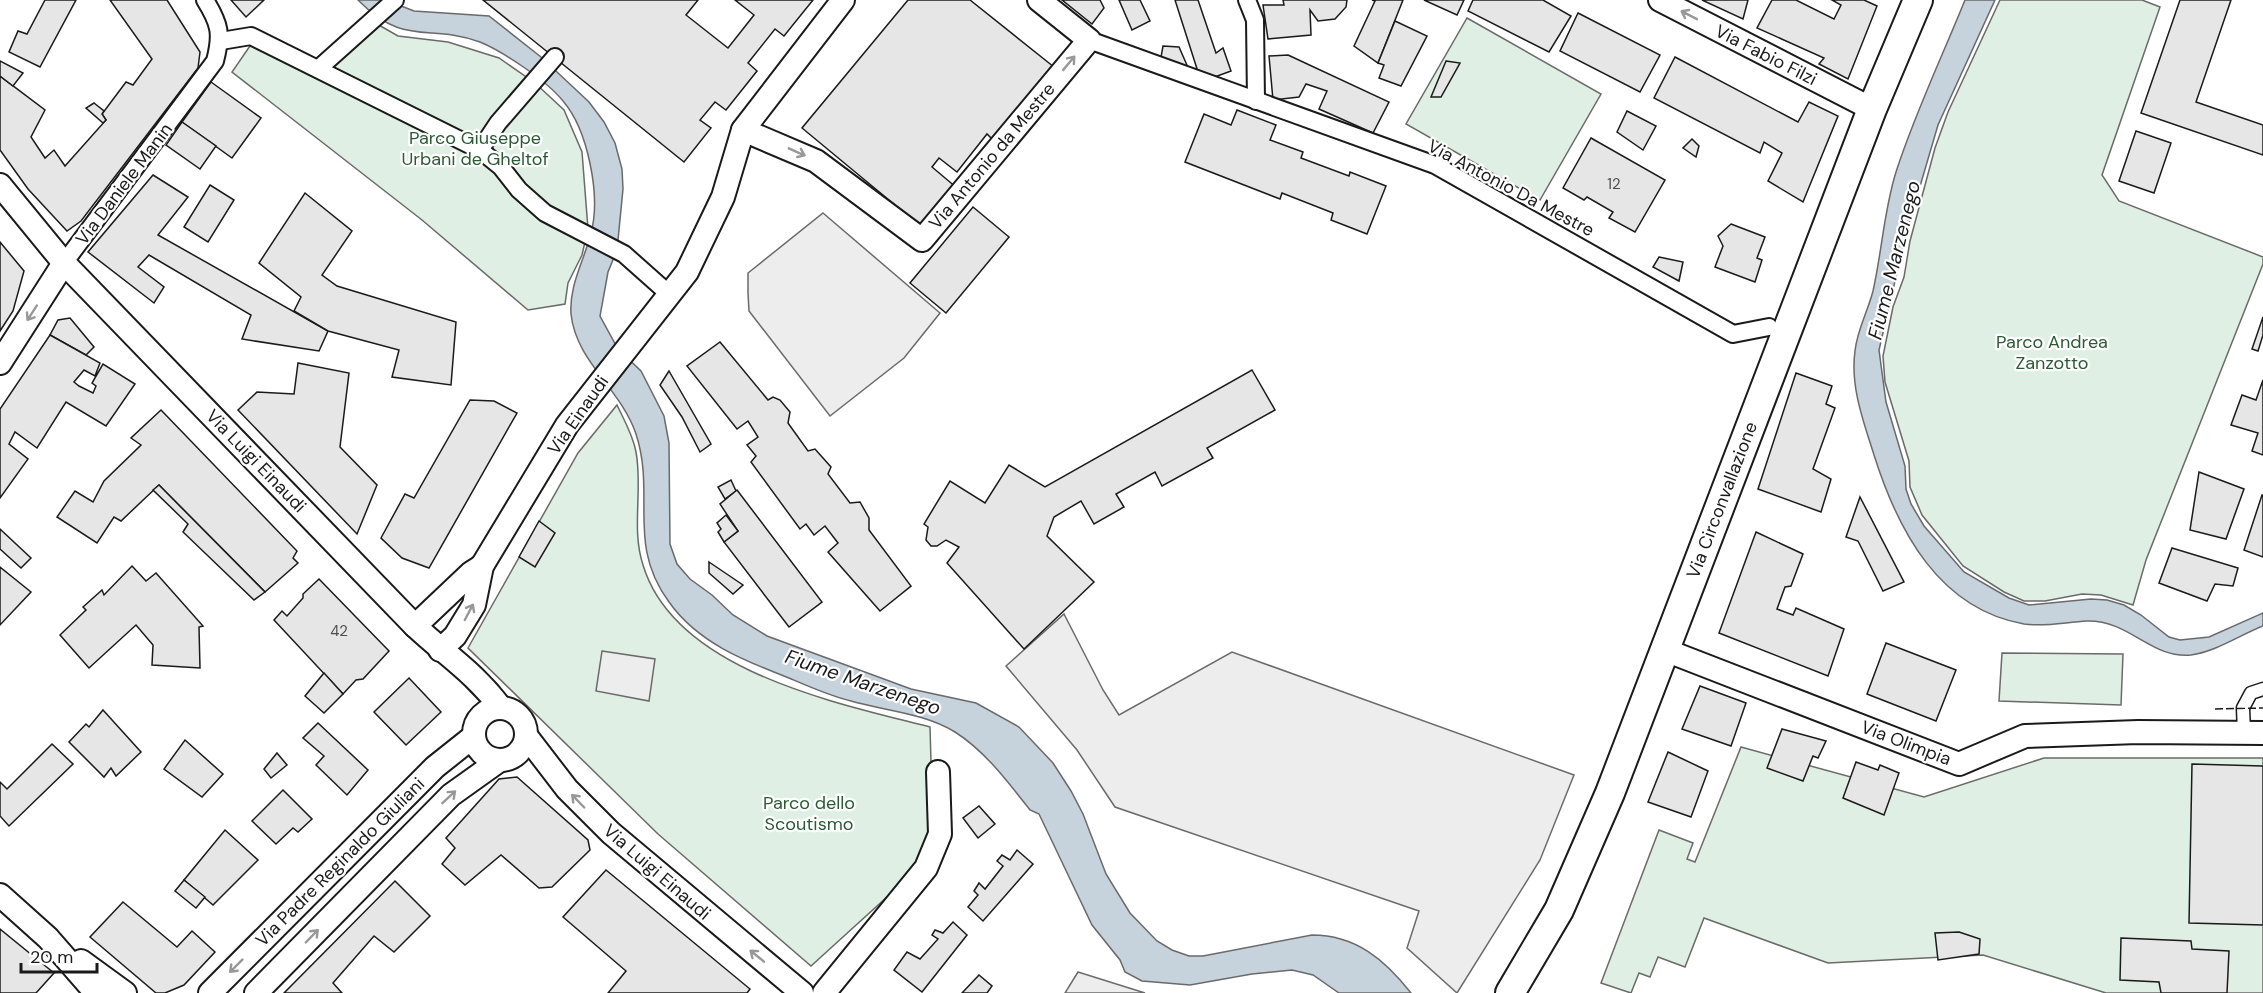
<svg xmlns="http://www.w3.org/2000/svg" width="2263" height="993" font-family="'DM Sans',sans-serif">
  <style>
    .green { fill: #e0efe3; stroke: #6a6a6a; stroke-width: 1.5 }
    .parking { fill: #ededed; stroke: #6a6a6a; stroke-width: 1.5 }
    .water { fill: #c6d2dc; stroke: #6a6a6a; stroke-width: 1.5 }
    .building { fill: #e6e6e6; stroke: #1a1a1a; stroke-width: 1.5 }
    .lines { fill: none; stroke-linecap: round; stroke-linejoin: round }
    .service-casing { stroke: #1a1a1a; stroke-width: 15 }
    .pedestrian-casing { stroke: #1a1a1a; stroke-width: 20 }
    .minor-casing { stroke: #1a1a1a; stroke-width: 26 }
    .tertiary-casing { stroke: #1a1a1a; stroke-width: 32 }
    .service { stroke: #fff; stroke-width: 12 }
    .pedestrian { stroke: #fff; stroke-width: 16 }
    .minor { stroke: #fff; stroke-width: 22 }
    .tertiary { stroke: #fff; stroke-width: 28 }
    .fence { stroke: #1a1a1a; stroke-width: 1.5; stroke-dasharray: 8 3; stroke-linecap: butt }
    .oneway { stroke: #989898 }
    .labels { text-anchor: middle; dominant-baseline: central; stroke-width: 4.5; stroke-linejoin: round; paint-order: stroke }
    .number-label { font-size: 15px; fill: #4d4d4d }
    .street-label { font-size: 18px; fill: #1a1a1a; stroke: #fff }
    .park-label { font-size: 18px; fill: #2b5a34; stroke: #fff }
    .water-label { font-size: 20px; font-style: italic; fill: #1a1a1a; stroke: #fff }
  </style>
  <rect width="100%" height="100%" fill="#fff"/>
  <g class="green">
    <path d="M2000 0H2142L2160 7 2102 175 2119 201 2263 257V264L2146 560 2133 605 2101 595 2082 594 2045 601H2024L2004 592 1963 566 1922 515 1910 487 1909 461 1885 382 1883 356 1893 307 1904 277 1910 241 1935 148 1948 112Z"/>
    <path d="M1467 18 1601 94 1540 200 1406 124Z"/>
    <path d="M377 24 398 36 448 42 499 58 535 83 564 110 582 152 588 229 582 255 568 283 565 304 528 310 422 220 232 72 252 43 318 77Z"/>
    <path d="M617 405C624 420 633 435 636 452 643 489 631 529 643 565 675 671 837 703 930 727L933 833 921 866 811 966 658 834 468 648 578 453Z"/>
    <path d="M2002 653 2123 654 2121 705 1999 701Z"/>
    <path d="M1741 747 1924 797 2044 758H2263V993H2106L1983 955 1828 963 1704 918 1685 967 1658 957 1650 977 1639 973 1631 993 1601 983 1659 830 1693 843 1687 859 1695 862Z"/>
  </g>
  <g class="parking">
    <path d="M823 213 940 313 904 358 830 416 749 311 748 293V273Z"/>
    <path d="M1064 614 1103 690 1119 715 1232 652 1574 775 1540 860 1457 993 1407 948 1419 911 1115 807 1077 750 1006 666Z"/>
    <path d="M602 651 655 659 649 701 596 691Z"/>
    <path d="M1078 972 1145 993H1065Z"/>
  </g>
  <g class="water">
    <path d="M358 0H386L414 11 489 16 541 57 589 102 604 122 615 143 622 169 623 189 617 250 608 272 600 316 618 349 641 371 664 416 669 443 670 544 677 564 690 579 712 595 733 615 767 636 911 689 976 703 1019 727 1053 763 1071 791 1083 814 1106 874 1130 913 1157 941 1172 950 1189 956H1203L1312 935C1356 935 1385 960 1411 993H1339L1313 975 1292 970 1252 974 1190 985 1142 981 1125 972 1120 960 1092 925 1039 814 1030 810C1008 782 985 751 955 732 924 713 886 711 851 701 830 696 810 687 789 678 745 661 698 643 669 602 626 544 656 495 636 434 621 389 576 362 571 314 569 285 584 261 591 233 601 196 588 130 563 101 547 81 504 52 480 42 428 23 405 48 358 0Z"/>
    <path d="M1965 0H1995L1938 125 1906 234 1879 350 1886 402 1905 466 1906 489 1911 504 1924 526 1964 572 2009 598 2029 605 2091 599 2107 600 2124 605 2141 615 2169 637 2180 640 2209 637 2263 613V626C2240 635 2215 652 2191 655 2151 659 2130 620 2087 621 2066 622 2045 627 2024 624 1939 609 1898 531 1874 455 1864 423 1850 387 1855 351 1857 330 1868 311 1873 291 1882 251 1884 210 1896 172 1915 113 1942 57 1965 0Z"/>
  </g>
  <g class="building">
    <path d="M45 0H76L40 67 9 52 18 31 27 34Z"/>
    <path d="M110 0H167L200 52 198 68 81 221 67 231 28 189 0 150V76L45 110 31 137 45 158 54 150 65 166 106 120 102 114 126 82 133 85 152 59Z"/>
    <path d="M231 0H264L246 17Z"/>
    <path d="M483 0H698L686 15 728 48 754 15 735 0H813L784 36 775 29 748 63 757 71 726 110 715 102 700 120 711 128 684 162Z"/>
    <path d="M908 0H970L1054 67 994 141 987 134 957 172 939 158 932 167 957 188 924 229 802 128Z"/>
    <path d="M1062 0H1100L1104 8 1092 24Z"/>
    <path d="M1119 0H1140L1150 21 1132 30Z"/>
    <path d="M1175 0H1198L1216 53 1223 48 1231 71 1212 78 1199 75Z"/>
    <path d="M1283 0H1347L1346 7 1335 19 1318 21 1310 10 1311 35 1268 39 1263 5H1284Z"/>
    <path d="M1372 0H1403L1378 63 1354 46 1375 1Z"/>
    <path d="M1424 0H1464L1457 15Z"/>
    <path d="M1473 0H1543L1571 16 1549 52 1468 11Z"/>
    <path d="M1702 0H1748L1743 19Z"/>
    <path d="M1772 0H1796L1834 19 1841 5 1832 0H1864L1877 6 1848 79 1819 64 1824 58 1757 28Z"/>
    <path d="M2180 0H2231L2196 102 2263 125V155L2141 113Z"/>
    <path d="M1578 13 1660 55 1640 92 1560 51Z"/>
    <path d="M1395 21 1427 36 1401 86 1379 78 1384 65 1378 63Z"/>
    <path d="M1163 46 1179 47 1190 72 1161 57Z"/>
    <path d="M1288 55 1389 102 1373 133 1319 109 1327 91 1306 84 1299 97 1273 100 1269 56Z"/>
    <path d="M1675 57 1798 122 1809 102 1838 116 1803 202 1768 181 1782 153 1764 142 1760 153 1654 98Z"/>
    <path d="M0 61 23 73 13 86 0 76Z"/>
    <path d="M1446 61 1460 63 1441 97H1431Z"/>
    <path d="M211 82 261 118 232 158 182 122Z"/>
    <path d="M94 103 104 111 102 114 106 120 103 123 86 108Z"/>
    <path d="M1237 110 1276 125 1270 140 1303 152 1301 158 1349 176 1350 172 1386 186 1367 234 1331 220 1333 213 1282 193 1280 199 1185 162 1204 114 1231 125Z"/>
    <path d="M1627 111 1656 126 1643 150 1617 132Z"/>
    <path d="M182 122 216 146 200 169 166 145Z"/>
    <path d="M2136 131 2171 143 2154 193 2119 181Z"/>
    <path d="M1591 138 1665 180 1635 232 1609 218 1613 212 1587 197 1584 200 1563 188Z"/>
    <path d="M1692 139 1699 146 1696 157 1683 148Z"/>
    <path d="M153 175 188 197 158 235 328 331 319 351 242 339 251 315 149 255 138 267 164 287 154 303 88 252Z"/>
    <path d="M210 185 234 200 208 242 184 227Z"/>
    <path d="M305 193 352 231 322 275 337 286 456 322 451 385 392 377 399 350 328 331 294 311 301 297 259 263Z"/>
    <path d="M973 207 1009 237 946 313 910 283Z"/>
    <path d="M1731 224 1765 237 1757 258 1762 260 1755 282 1715 267 1723 246 1718 236Z"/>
    <path d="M0 242 24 271 13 311 0 331Z"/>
    <path d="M1659 257 1683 262 1679 281 1653 267Z"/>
    <path d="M2263 317V335L2258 351 2252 349Z"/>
    <path d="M70 318 94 347 86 355 50 335 58 320Z"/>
    <path d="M50 335 100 363 95 376 84 370 74 382 79 386 93 393 96 386 92 383 103 364 135 384 106 426 66 402 37 448 15 432 9 444 28 459 0 498V409Z"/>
    <path d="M720 342 768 400 773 397 780 400 790 412 788 423 808 451 815 449 831 467 828 474 850 503 860 502 869 518V530L911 586 880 611 828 552 838 543 825 526 814 535 806 524 800 529 751 462 756 456 747 445 758 437 748 421 737 429 687 366Z"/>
    <path d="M298 363 349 373 340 447 377 485 357 534 238 410 257 392 294 394Z"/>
    <path d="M1252 370 1275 410 1207 448 1213 458 1162 486 1155 472 1116 494 1124 507 1094 524 1081 501 1054 517 1047 536 1094 582 1024 649 947 563 959 547 946 540 937 546H931L926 540 928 527 924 524 950 481 985 503 1009 465 1045 487Z"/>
    <path d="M669 371 711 444 700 452 682 417 660 385Z"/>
    <path d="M1796 373 1832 386 1826 404 1835 408 1813 469 1831 479 1821 512 1758 489Z"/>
    <path d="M2263 380V455L2252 451 2258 433 2231 425 2242 395 2256 400Z"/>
    <path d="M470 400 494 401 517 413 429 568 402 558 381 538 405 494 414 498Z"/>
    <path d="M161 410 297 551 293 558 298 563 265 592 159 485 121 521 114 517 97 543 57 517 75 491 93 502 104 481 141 445 131 438Z"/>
    <path d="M2199 472 2244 489 2226 539 2190 530Z"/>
    <path d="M731 480 736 491 725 499 718 487Z"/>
    <path d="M159 485 265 592 254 600 183 532 188 524 153 490Z"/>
    <path d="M737 490 822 602 789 627 724 542 738 531 720 504Z"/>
    <path d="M2262 495H2263V557L2244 550Z"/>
    <path d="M1860 497 1904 582 1883 591 1858 541 1846 537Z"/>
    <path d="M726 515 738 531 724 542 718 532 721 529 717 523Z"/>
    <path d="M539 521 555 533 535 567 519 557Z"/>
    <path d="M0 529 31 558 21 568 0 549Z"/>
    <path d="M1756 532 1803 554 1791 586 1785 587 1777 609 1793 615 1796 608 1844 629 1828 676 1719 633Z"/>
    <path d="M2172 548 2238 568 2233 586 2215 584 2207 601 2159 583Z"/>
    <path d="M709 562 743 585 733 594 709 573Z"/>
    <path d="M132 566 146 581 156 573 203 626 199 627 200 668 152 665 153 645 136 625 89 668 60 635 86 610 83 607 102 590 104 595Z"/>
    <path d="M0 567 31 592 0 625Z"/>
    <path d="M319 579 389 651 363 679 356 680 343 694 274 620 282 611 287 616 303 598V594Z"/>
    <path d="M1886 643 1956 670 1936 721 1867 694Z"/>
    <path d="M324 673 343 694 324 713 305 696Z"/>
    <path d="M409 678 441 712 406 745 374 712Z"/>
    <path d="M1700 686 1746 703 1731 746 1682 729Z"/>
    <path d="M103 710 141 752 116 776 111 768 104 777 69 742 86 724 89 727Z"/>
    <path d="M318 723 368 770 347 795 316 765 324 756 303 738Z"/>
    <path d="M1782 729 1826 741 1818 758 1813 756 1803 781 1767 768Z"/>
    <path d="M185 740 223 774 202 797 164 769Z"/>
    <path d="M52 744 73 764 9 826 0 816V782L7 789Z"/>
    <path d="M1668 752 1708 771 1691 817 1648 802Z"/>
    <path d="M277 753 287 765 271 778 264 769Z"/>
    <path d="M1856 762 1878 770 1880 765 1899 773 1884 815 1843 798Z"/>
    <path d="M2192 764 2263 766V925L2189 923Z"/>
    <path d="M517 777 588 840 590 850 552 887 539 888 501 855 465 885 442 864 455 848 446 838 499 779Z"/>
    <path d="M283 790 312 819 298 832 293 828 276 844 252 821Z"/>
    <path d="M979 806 995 824 978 838 963 818Z"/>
    <path d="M225 830 258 860 213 905 184 880Z"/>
    <path d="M1017 850 1033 864 983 921 968 907 978 895 974 891 979 883 985 889 1003 866 997 861 1002 855 1010 860Z"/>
    <path d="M606 870 750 989 747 993H608L626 971 563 917Z"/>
    <path d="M184 880 205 897 196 908 175 891Z"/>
    <path d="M395 881 430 916 394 952 374 936 333 983 342 993H284Z"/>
    <path d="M123 902 177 947 192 931 215 952 184 985 165 993H156L90 937Z"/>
    <path d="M953 922 967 935 922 992 894 970 907 952 920 959 938 939 932 935 935 930 943 933Z"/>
    <path d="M0 929 54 973 36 993H0Z"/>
    <path d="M1959 932 1980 939 1979 954 1938 960 1935 933Z"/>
    <path d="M2121 938 2191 941 2192 949 2229 951 2227 993H2161L2159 982 2120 980Z"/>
    <path d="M979 975 992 986 987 993H962Z"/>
  </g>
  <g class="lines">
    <g class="service-casing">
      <path id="service" d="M2244 733 2243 708 2251 693 2263 689"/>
    </g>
    <g class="pedestrian-casing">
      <g id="pedestrian">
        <path d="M1247 0 1255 20 1256 101"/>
        <path d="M1089 40 1435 165 1733 334 1769 327"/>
        <path d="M221 41 251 36 480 150 501 167 519 190 545 213 624 254 669 294"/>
        <path d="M318 69 395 0"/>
        <path d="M480 150 498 123 555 57"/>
        <path d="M64 263 215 61C222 34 220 24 205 0"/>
      </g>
    </g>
    <g class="minor-casing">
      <g id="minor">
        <path d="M1660 0 1872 109"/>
        <path d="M743 130 816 161 922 240 1089 40 1039 0"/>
        <path d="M0 185 64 263 415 626C447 656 474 672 501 708"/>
        <path d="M0 363 64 263"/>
        <path d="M415 626 471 573 482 566"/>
        <path d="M440 650 455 636 474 605 482 566 567 425 687 272 723 197 743 130 843 0"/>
        <path d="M1665 650 1959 764 2025 736 2138 732 2263 733"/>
        <circle cx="500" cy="734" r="26"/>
        <path d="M527 737 567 789 611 833 802 993"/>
        <path d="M0 895 48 938 96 993"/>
        <path d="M81 961 125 993"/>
        <path d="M210 993 435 767 474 736"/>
        <path d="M256 993 451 795 500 760"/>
        <path d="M824 993 926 868 940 834 938 772"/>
      </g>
    </g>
    <g class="tertiary-casing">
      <path id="tertiary" d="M1510 993 1559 910 1610 793 1872 109 1918 0"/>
    </g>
    <use href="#service" class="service"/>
    <use href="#pedestrian" class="pedestrian"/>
    <use href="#minor" class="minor"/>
    <use href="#tertiary" class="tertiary"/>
    <path class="fence" d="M2215 709 2263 708"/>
  </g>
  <defs><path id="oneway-shaft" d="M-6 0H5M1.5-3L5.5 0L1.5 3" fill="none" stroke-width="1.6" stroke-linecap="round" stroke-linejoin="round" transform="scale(1.5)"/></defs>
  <g class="oneway">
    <use href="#oneway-shaft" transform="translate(1689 15) rotate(-153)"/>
    <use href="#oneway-shaft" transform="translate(1069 63) rotate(-50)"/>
    <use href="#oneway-shaft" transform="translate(797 152) rotate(24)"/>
    <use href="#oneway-shaft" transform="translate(32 313) rotate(123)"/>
    <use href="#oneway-shaft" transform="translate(469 612) rotate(-62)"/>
    <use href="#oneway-shaft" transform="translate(449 797) rotate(-43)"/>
    <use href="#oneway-shaft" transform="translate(578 801) rotate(-134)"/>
    <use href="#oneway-shaft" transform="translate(312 936) rotate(-46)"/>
    <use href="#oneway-shaft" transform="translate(757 956) rotate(-141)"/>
    <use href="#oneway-shaft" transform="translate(236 966) rotate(135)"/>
  </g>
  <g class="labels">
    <g class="number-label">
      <text x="1614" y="184">12</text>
      <text x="339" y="631">42</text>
    </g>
    <g class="street-label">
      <text transform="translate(1766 55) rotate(27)">Via Fabio Filzi</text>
      <text transform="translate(992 156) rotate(-50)">Via Antonio da Mestre</text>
      <text transform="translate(124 184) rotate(-53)">Via Daniele Manin</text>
      <text transform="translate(1511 188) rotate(28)">Via Antonio Da Mestre</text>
      <text transform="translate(578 415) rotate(-55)">Via Einaudi</text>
      <text transform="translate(256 461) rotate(46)">Via Luigi Einaudi</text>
      <text transform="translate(1722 500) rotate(-69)">Via Circonvallazione</text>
      <text transform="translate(1906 743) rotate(21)">Via Olimpia</text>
      <text transform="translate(340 862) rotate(-45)">Via Padre Reginaldo Giuliani</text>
      <text transform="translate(657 872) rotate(41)">Via Luigi Einaudi</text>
    </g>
    <g class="park-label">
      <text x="475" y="138">Parco Giuseppe<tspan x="475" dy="21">Urbani de Gheltof</tspan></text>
      <text x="2052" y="342">Parco Andrea<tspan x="2052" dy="21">Zanzotto</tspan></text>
      <text x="809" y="803">Parco dello<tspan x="809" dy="21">Scoutismo</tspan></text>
    </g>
    <g class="water-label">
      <text transform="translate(1894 260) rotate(-76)">Fiume Marzenego</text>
      <text transform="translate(863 682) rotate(19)">Fiume Marzenego</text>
    </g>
  </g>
  <path d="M21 963v9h76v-9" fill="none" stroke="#1a1a1a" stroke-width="3"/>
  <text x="30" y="963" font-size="18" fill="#1a1a1a" stroke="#ffffff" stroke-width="4.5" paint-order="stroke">20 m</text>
</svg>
